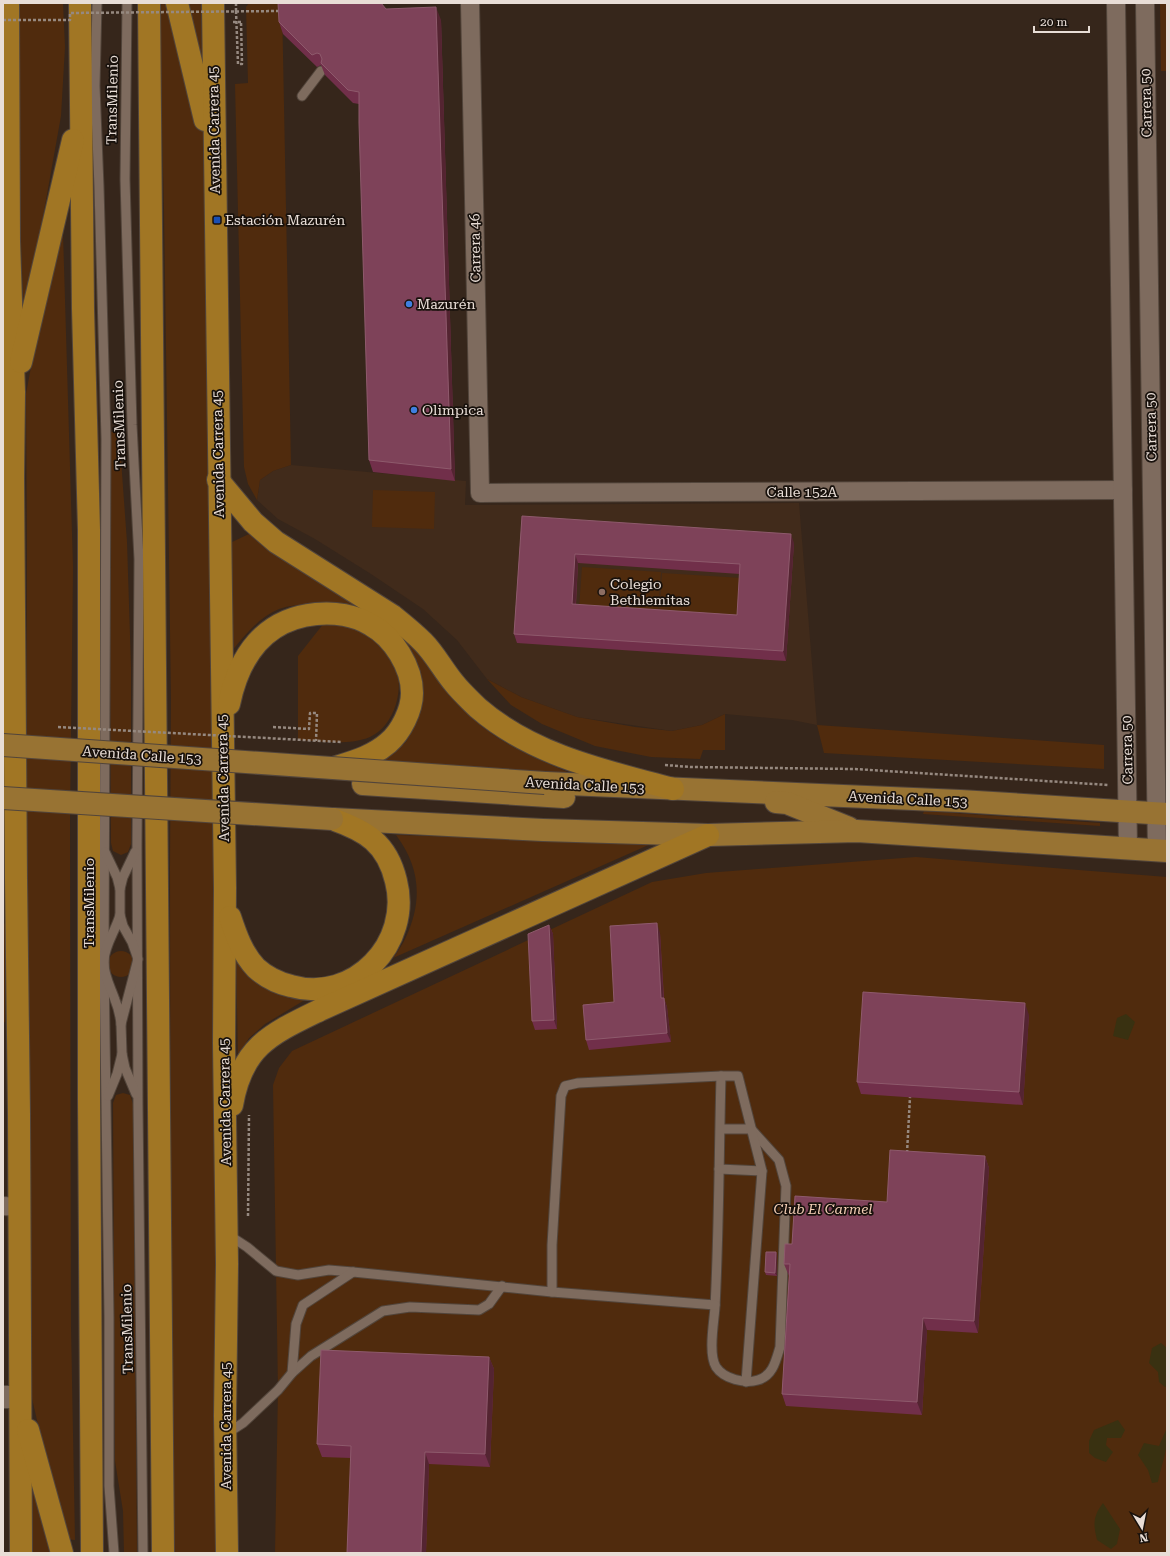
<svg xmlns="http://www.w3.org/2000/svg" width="1170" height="1556" font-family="'Roboto Serif',serif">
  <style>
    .built { fill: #412b1b }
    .green { fill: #502b0d }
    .sand { fill: #393111 }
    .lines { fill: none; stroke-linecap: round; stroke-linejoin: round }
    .service-casing { stroke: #52453b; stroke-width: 11 }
    .minor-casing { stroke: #52453b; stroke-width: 20 }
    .tertiary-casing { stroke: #52453b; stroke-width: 24 }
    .primary-casing { stroke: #52453b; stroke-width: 24 }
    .trunk-casing { stroke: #52453b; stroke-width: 24 }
    .path { stroke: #968980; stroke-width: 2.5; stroke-dasharray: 3 2; stroke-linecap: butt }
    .service { stroke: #7e6b5e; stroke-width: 9 }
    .minor { stroke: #7e6b5e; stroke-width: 18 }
    .tertiary { stroke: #7e6b5e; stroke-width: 22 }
    .primary { stroke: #987333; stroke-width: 22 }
    .trunk { stroke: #a17624; stroke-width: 22 }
    .primary-bridge-casing { stroke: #52453b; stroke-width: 24; stroke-linecap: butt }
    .path-bridge { stroke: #968980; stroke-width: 2.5; stroke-dasharray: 3 2; stroke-linecap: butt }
    .primary-bridge { stroke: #987333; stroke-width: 22 }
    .wall { fill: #712f4a; fill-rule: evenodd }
    .shaded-wall { fill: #542431 }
    .building { fill: #7e4259; stroke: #8e5a6c; fill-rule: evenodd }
    .transit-dot { fill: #1a4fb4; stroke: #18110c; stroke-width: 1.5 }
    .shop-dot { fill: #3f7fe0; stroke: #18110c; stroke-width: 1.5 }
    .education-dot { fill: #8d6e63; stroke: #18110c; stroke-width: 1.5 }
    .labels { text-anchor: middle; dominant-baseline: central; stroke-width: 3.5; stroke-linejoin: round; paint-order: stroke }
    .street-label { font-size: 14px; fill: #e8ddd6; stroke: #18110c }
    .poi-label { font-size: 14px; fill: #e8ddd6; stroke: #18110c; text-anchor: start }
    .park-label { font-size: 14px; font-style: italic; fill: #f3ceb5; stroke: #18110c }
  </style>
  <rect width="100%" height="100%" fill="#36261b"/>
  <path class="built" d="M291 465 466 481 465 505 799 503 817 725 792 720 725 714 702 725 672 731 577 717 521 697 487 679 457 640 423 609 371 574 315 539 278 519 257 500 260 480 273 471Z"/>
  <g class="green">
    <path d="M20 3H63L65 47 61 116 24 323 20 220Z"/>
    <path d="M159 3H169L207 146 219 1553H174L171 1424 170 869 171 699 164 209Z"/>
    <path d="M184 3H201L202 61Z"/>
    <path d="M249 3H282L291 465 273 471 260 480 257 500 248 484 244 467 235 84 248 83 246 7Z"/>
    <path d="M1160 3H1167V71H1161Z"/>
    <path d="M63 233 73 567 70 818 71 1327 75 1540 66 1539 47 1464 31 1394 29 1278 30 1043 26 867 27 554 26 394 41 313Z"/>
    <path d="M109 432H119L127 542 131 667V844L128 852 121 855 113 851 111 843Z"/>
    <path d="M373 490 435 492 434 529 372 527Z"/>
    <path d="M251 533 368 609C341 607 305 600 279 609 259 617 244 636 231 652L230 543Z"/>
    <path d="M582 567 661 572 658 614 579 609Z"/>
    <path d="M662 573 742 578 739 620 659 614Z"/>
    <path d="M324 623C340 625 359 626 373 637 381 644 389 653 394 663 406 686 395 726 370 737 348 746 321 741 298 740V656Z"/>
    <path d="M405 640C413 648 421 656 428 665 441 682 453 700 469 715 498 743 535 758 572 774L380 762 406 742 419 716 418 684Z"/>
    <path d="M487 679 521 697 577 717 635 727 672 731 702 725 725 714V750H703L700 759 651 757 595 746 542 724 511 705Z"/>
    <path d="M817 725 1104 745V769L824 753Z"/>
    <path d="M924 811 1100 823V826L923 814Z"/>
    <path d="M396 835 653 843 393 958C398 951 403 944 406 937 423 900 420 867 396 835Z"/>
    <path d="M916 857 1167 877V1553H275L278 1390 273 1085 279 1068 292 1051 652 882 706 873Z"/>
    <path d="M5 923V1023L3 1020V926Z"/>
    <circle cx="121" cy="964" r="13"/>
    <path d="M236 957 313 995 265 1024 249 1038 238 1056Z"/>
    <path d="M123 1093 130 1095 133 1104 137 1553H124L123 1511 115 1461 113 1103 116 1095Z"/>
    <path d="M31 1472 51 1553H31Z"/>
  </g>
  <g class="sand">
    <path d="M1126 1014 1135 1022 1128 1040 1113 1036 1117 1018Z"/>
    <path d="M1161 1343 1167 1348V1386L1165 1387 1159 1382 1158 1372 1149 1363 1152 1348Z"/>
    <path d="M1118 1420 1125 1430 1121 1438H1107L1106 1445 1113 1452 1106 1462 1095 1458 1089 1453V1441L1094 1430Z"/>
    <path d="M1166 1430C1170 1445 1161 1466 1158 1482L1152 1483 1148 1470 1138 1455 1144 1443 1159 1446Z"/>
    <path d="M1103 1503 1120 1529 1117 1544 1111 1549 1097 1540C1093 1524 1093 1516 1103 1503Z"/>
  </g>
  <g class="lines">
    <g class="service-casing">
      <g id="service">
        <path d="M97 3 95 86 99 187 106 439 104 962 109 1317V1486L114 1553"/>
        <path d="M127 3 125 179 132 425 139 559 137 846 138 1105 143 1553"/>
        <path d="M302 96 321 71"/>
        <path d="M105 852 117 877 120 889 123 877 135 852"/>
        <path d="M120 915 123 926 132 942 138 959 121 1024C120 1015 118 1007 115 1000 111 988 103 974 104 961 104 946 116 930 120 915Z"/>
        <path d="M120 915V889"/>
        <path d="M121 1024 122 1054"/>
        <path d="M108 1096 117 1074 122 1054 125 1068 136 1094"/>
        <path d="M720 1129H751L779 1160 786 1186 780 1347C776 1360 773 1376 758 1380 745 1384 724 1379 716 1367 708 1354 714 1322 715 1307 719 1230 719 1153 721 1076"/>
        <path d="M719 1169 762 1171"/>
        <path d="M227 1234 247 1247 276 1271 298 1275 329 1270 353 1272 552 1292 715 1305"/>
        <path d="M552 1292V1245L561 1096 565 1086 578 1083 721 1076H738L762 1171 746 1382"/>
        <path d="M292 1373 311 1356 383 1311 410 1307 479 1310 489 1304 502 1286"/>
        <path d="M226 1434 243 1423 278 1390 292 1373 296 1324 303 1305 353 1272"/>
      </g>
    </g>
    <g class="minor-casing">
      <g id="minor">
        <path d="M470 3 480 493 1123 490"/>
        <path d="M1116 3 1128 849"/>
        <path d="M1145 3 1157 851"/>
        <path d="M3 1206 20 1207"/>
      </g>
    </g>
    <g class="tertiary-casing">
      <path id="tertiary" d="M3 1397H20"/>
    </g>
    <g class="primary-casing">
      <g id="primary">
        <path d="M545 783 960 801 1167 814"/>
        <path d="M363 784 564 797"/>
        <path d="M776 802 787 803 849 828"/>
        <path d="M333 819 543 830 708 835 857 831 1167 851"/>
      </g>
    </g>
    <g class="trunk-casing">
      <g id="trunk">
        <path d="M8 3 9 241 14 392 13 477 16 879 19 1114 21 1553"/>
        <path d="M80 3 83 309 89 530V1099L92 1553"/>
        <path d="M149 3 163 1553"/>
        <path d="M177 3 205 120"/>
        <path d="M213 3 225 888 224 1044 227 1264 225 1416 227 1553"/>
        <path d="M21 362 73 140"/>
        <path d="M218 480 253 522 276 542 393 616C403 624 414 633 423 642 435 654 443 670 454 683 461 692 470 700 478 708 532 755 605 771 673 789"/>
        <path d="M229 704C239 656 264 619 316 614 334 612 355 615 371 625 393 637 412 667 412 693 412 710 401 732 388 743 372 757 352 762 333 768"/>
        <path d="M230 917C236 935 242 953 256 968 266 977 278 983 291 986 354 1004 412 943 396 881 387 843 366 831 332 819"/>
        <path d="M232 1105C242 1046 271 1034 320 1010L708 835"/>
        <path d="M28 1430 62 1553"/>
      </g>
    </g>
    <g class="path">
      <path d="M236 3V11"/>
      <path d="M233 22H241"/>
      <path d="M273 727 309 729 310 713H317L316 741"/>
      <path d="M665 765 691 767 855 769 1109 785"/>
      <path d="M907 1153 910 1097"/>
      <path d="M248 1216 249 1115"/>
    </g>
    <use href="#service" class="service"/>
    <use href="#minor" class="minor"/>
    <use href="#tertiary" class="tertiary"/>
    <use href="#primary" class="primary"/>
    <use href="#trunk" class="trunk"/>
    <g class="primary-bridge-casing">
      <g id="primary-bridge">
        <path d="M3 745 545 783"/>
        <path d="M3 798 332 819"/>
      </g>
    </g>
    <g class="path-bridge">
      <path d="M236 11 238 64H242L241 22"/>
      <path d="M3 20H70V13L280 11"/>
      <path d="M58 727 341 742"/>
    </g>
    <use href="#primary-bridge" class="primary-bridge"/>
  </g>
  <g class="wall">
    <path d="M386 9 441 20 455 481 373 472 369 460 359 104 353 103 325 75 321 65 317 67 283 34 279 22Z"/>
    <path d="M522 516 794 543 786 661 517 643 514 634ZM578 563 740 574 737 615 576 605Z"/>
    <path d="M549 925 553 934 557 1029 535 1030 532 1021Z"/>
    <path d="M660 933 664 998 667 1007 671 1042 589 1050 586 1040 614 1002Z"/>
    <path d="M1029 1015 1023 1105 861 1094 857 1082Z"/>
    <path d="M985 1156 989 1168 978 1333 927 1330 922 1415 786 1406 782 1394 789 1276 784 1264 792 1244 887 1202Z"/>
    <path d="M776 1252 777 1255V1276L766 1275 765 1272Z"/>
    <path d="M489 1357 494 1369 490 1467 429 1464 426 1553H347L351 1458 322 1457 317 1444Z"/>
  </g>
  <g class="shaded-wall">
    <path d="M436 7 441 20 455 481 451 469Z"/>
    <path d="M791 534 794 543 786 661 783 651Z"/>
    <path d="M575 554 578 563 575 614 572 604Z"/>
    <path d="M657 923 660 933 664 1007 661 998Z"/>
    <path d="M549 925 553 934 557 1029 554 1020Z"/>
    <path d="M664 998 667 1007 671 1042 667 1033Z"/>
    <path d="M1025 1003 1029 1015 1023 1105 1019 1092Z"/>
    <path d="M985 1156 989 1168 978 1333 974 1321Z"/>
    <path d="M776 1252 777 1255V1276L775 1273Z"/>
    <path d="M923 1318 927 1330 922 1415 917 1402Z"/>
    <path d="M489 1357 494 1369 490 1467 485 1454Z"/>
    <path d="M425 1452 429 1464 426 1553H421Z"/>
  </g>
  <g class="building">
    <path d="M278 3H381L386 9 436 7 451 469 369 460 359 123V92L348 90 321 63 322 59 320 54 317 53 312 55 279 22Z"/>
    <path d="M522 516 791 534 783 651 514 634ZM575 554 740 564 737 615 572 604Z"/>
    <path d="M657 923 661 998H664L667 1033 586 1040 583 1005 614 1002 610 926Z"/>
    <path d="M549 925 554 1020 532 1021 528 934Z"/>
    <path d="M863 992 1025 1003 1019 1092 857 1082Z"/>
    <path d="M890 1150 985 1156 974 1321 923 1318 917 1402 782 1394 790 1264H784L785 1244H792L795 1196 887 1202Z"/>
    <path d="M766 1252H776L775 1273 765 1272Z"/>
    <path d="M321 1350 489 1357 485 1454 425 1452 421 1553H347L351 1446 317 1444Z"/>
  </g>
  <rect class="transit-dot" x="213" y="216" width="8" height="8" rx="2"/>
  <g class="shop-dot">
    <circle cx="409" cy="304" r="4"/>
    <circle cx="414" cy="410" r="4"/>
  </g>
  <circle class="education-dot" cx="602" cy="592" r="4"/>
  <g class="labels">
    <g class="street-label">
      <text transform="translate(112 100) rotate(-89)">TransMilenio</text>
      <text transform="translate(1146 103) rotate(-91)">Carrera 50</text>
      <text transform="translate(214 130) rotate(-91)">Avenida Carrera 45</text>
      <text transform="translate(475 248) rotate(-91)">Carrera 46</text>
      <text transform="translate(119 425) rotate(-92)">TransMilenio</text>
      <text transform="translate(1151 427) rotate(-91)">Carrera 50</text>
      <text transform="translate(218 454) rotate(-91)">Avenida Carrera 45</text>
      <text x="802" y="492">Calle 152A</text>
      <text transform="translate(1127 750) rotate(-91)">Carrera 50</text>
      <text transform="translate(142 755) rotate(4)">Avenida Calle 153</text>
      <text transform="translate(223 778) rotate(-91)">Avenida Carrera 45</text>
      <text transform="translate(585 785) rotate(3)">Avenida Calle 153</text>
      <text transform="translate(908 799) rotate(3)">Avenida Calle 153</text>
      <text transform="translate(89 903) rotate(-90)">TransMilenio</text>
      <text transform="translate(225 1102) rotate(-91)">Avenida Carrera 45</text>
      <text transform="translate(127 1329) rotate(-91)">TransMilenio</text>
      <text transform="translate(226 1426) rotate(-90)">Avenida Carrera 45</text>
    </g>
    <g class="poi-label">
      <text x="225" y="220">Estación Mazurén</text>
      <text x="417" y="304">Mazurén</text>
      <text x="422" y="410">Olimpica</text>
      <text x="610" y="584">Colegio<tspan x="610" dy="16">Bethlemitas</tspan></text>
    </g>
    <g class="park-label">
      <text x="823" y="1209">Club El Carmel</text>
    </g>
  </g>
  <rect width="1170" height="1556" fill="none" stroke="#e8ddd6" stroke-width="8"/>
  <g transform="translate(1142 1528) rotate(170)" stroke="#18110c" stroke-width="3" paint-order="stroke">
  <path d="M0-3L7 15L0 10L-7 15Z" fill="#e8ddd6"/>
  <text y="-6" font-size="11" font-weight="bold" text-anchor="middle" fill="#e8ddd6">N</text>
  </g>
  <path d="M1034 26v6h55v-6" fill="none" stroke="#e8ddd6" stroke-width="2"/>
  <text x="1040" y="26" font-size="12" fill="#e8ddd6" stroke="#18110c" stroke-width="3" paint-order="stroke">20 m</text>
</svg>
